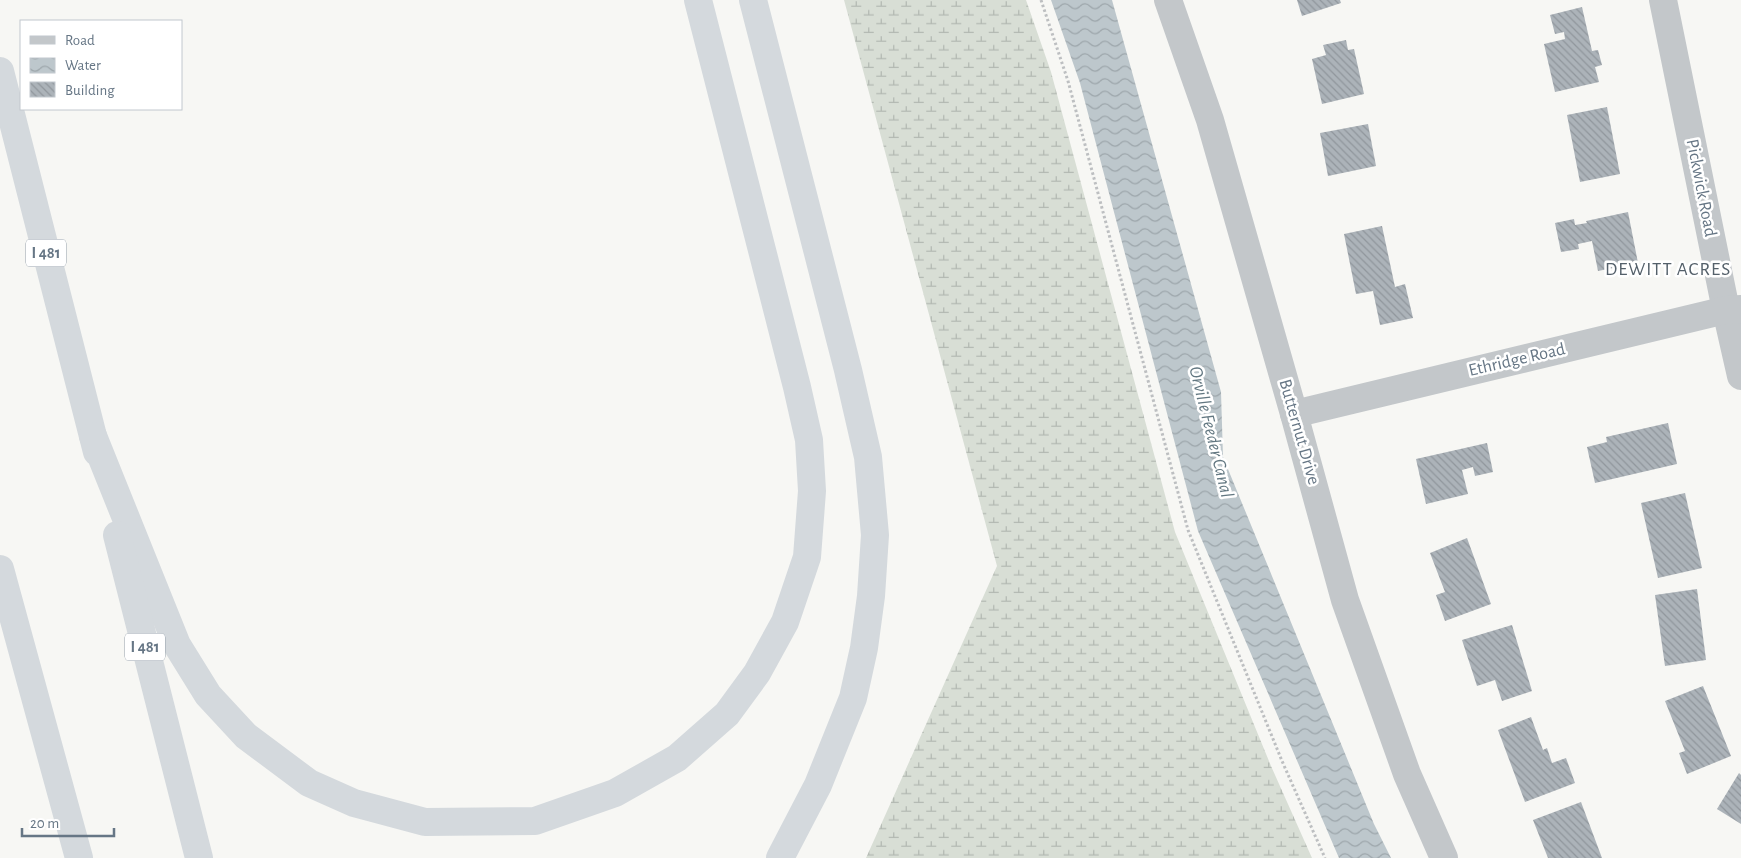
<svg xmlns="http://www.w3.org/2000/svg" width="1741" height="858" font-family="'Alegreya Sans',sans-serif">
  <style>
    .wetland { fill: url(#wetland-marsh) }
    .water { fill: url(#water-waves) }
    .building { fill: url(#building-back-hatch) }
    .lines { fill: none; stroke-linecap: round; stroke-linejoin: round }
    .path { stroke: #bdbfc1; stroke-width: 3; stroke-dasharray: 2.5 2.5; stroke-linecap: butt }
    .minor { stroke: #c3c7ca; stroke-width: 28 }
    .motorway { stroke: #d4d9dd; stroke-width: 28 }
    .labels { text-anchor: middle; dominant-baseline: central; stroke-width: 5; stroke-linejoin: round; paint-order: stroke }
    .shield { fill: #fff; stroke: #949faa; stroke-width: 1 }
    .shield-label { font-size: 16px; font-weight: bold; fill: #667685 }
    .street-label { font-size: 18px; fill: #667685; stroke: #fff }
    .neighbourhood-label { font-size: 19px; letter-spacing: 1px; fill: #54606a; stroke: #fff }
    .water-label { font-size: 19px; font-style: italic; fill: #627781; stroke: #fff }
  </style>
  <defs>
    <pattern id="wetland-marsh" width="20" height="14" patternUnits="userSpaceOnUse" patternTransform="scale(1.25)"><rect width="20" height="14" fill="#d8ded5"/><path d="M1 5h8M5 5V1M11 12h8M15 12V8" fill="none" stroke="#b3b9b2"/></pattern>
    <pattern id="water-waves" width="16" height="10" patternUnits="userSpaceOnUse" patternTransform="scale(1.25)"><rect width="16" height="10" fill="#bdc7cc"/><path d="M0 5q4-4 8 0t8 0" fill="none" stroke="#9da6ab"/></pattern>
    <pattern id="building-back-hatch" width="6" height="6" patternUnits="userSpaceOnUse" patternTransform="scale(1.25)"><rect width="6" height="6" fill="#acb3b9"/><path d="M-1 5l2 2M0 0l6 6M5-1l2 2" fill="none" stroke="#90969c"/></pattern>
  </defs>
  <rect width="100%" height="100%" fill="#f7f7f4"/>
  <path class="wetland" d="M844 0H1026L1051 72 1175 532 1271 766 1312 858H866L997 566Z"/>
  <path class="water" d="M1051 0H1112L1221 392 1223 457 1374 824 1391 858H1339L1198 531 1080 83Z"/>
  <g class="building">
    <path d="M1297 0H1340L1341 3 1302 16Z"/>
    <path d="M1582 7 1592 51 1598 50 1602 65 1595 67 1599 82 1555 92 1544 44 1565 39 1564 32 1555 34 1550 15Z"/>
    <path d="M1346 40 1348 50 1354 49 1364 94 1322 104 1312 59 1326 55 1323 45Z"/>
    <path d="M1607 107 1620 174 1580 182 1567 115Z"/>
    <path d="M1368 124 1376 166 1328 176 1320 133Z"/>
    <path d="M1628 212 1638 263 1598 271 1592 241 1578 244 1579 249 1561 252 1555 223 1574 219 1575 225 1587 223 1586 221Z"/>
    <path d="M1382 226 1395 287 1405 284 1413 318 1380 325 1373 291 1356 294 1344 234Z"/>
    <path d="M1668 423 1677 464 1595 483 1587 447 1607 442 1606 437Z"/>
    <path d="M1487 443 1493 472 1475 476 1473 467 1462 470 1468 494 1426 504 1416 459Z"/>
    <path d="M1685 493 1702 568 1658 578 1641 503Z"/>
    <path d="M1467 538 1491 604 1445 621 1436 595 1445 592 1430 553Z"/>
    <path d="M1697 589 1706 660 1665 666 1655 595Z"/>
    <path d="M1512 625 1532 691 1502 701 1495 680 1477 686 1462 640Z"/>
    <path d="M1703 686 1731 756 1687 774 1679 753 1685 751 1665 701Z"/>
    <path d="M1531 717 1543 750 1547 748 1552 763 1566 758 1575 783 1525 802 1498 730Z"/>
    <path d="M1739 773 1741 775V824L1717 809Z"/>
    <path d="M1581 802 1602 858H1548L1533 820Z"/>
  </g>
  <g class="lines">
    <path class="path" d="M1041 0 1068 81 1188 530 1282 761 1325 858"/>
    <g class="minor">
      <path d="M1168 0 1210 120 1294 414 1345 600 1407 774 1444 858"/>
      <path d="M1663 0 1726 310 1741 376"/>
      <path d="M1294 414 1726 310 1741 309"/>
    </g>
    <g class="motorway">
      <path d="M753 0 848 370 868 457 875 535 871 596 864 648 853 698 818 785 780 858"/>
      <path d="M0 71 97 452"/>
      <path d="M93 436 177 645 208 695 246 736 309 783 354 803 425 822 535 821 615 793 677 758 727 714 757 673 785 622 807 557 812 491 809 440 797 387 698 0"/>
      <path d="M117 535 199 858"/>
      <path d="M0 569 79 858"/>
    </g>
  </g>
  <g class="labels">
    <g class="shield">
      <rect x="26" y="239.5" width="40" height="27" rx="4"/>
      <rect x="125" y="633.5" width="40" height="27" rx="4"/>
    </g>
    <g class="shield-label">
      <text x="46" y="253">I 481</text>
      <text x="145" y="647">I 481</text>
    </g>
    <g class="street-label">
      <text transform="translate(1701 188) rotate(79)">Pickwick Road</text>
      <text transform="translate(1517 360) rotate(-13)">Ethridge Road</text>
      <text transform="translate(1299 432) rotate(74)">Butternut Drive</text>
    </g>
    <g class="neighbourhood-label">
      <text x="1668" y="269">DEWITT ACRES</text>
    </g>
    <g class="water-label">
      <text transform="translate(1211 432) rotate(76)">Orville Feeder Canal</text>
    </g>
  </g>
  <rect x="20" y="20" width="162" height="90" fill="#ffffff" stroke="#c2c8ce"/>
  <rect x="30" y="36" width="25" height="8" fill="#c3c7ca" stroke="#c2c8ce"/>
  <text x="65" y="45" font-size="15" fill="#667685">Road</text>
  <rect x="30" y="58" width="25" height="15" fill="url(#water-waves)" stroke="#c2c8ce"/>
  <text x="65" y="70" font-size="15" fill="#667685">Water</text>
  <rect x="30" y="82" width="25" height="15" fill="url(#building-back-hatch)" stroke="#c2c8ce"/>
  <text x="65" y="95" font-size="15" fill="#667685">Building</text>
  <path d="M22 828v8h92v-8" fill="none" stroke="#667685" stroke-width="2.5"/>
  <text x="30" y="828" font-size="15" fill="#667685" stroke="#ffffff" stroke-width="4" paint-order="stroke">20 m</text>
</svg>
